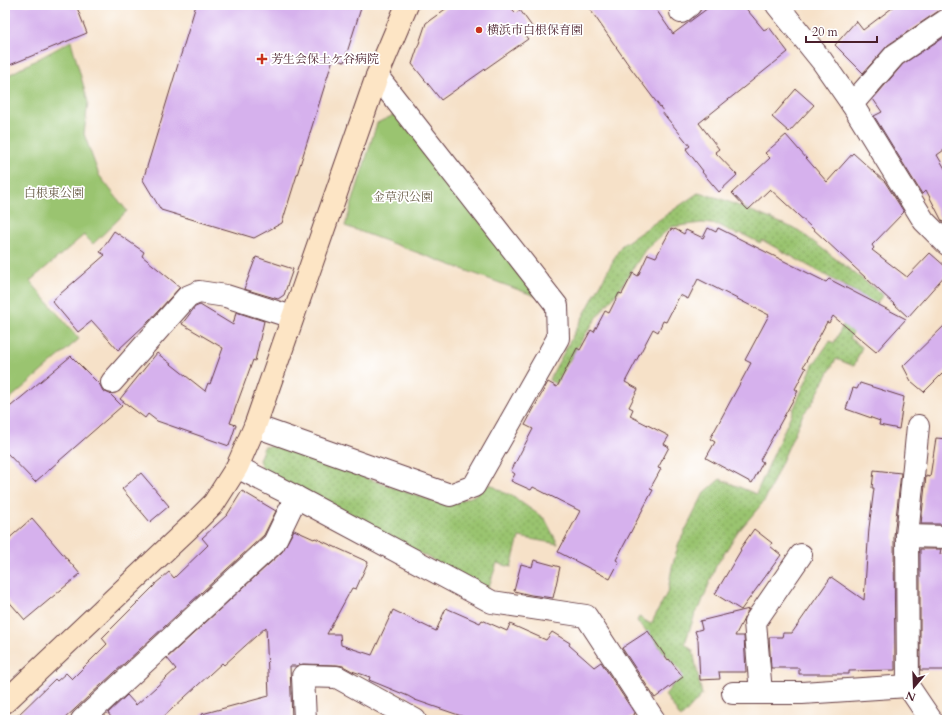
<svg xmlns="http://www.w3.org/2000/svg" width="952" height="725" font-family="Cardo,'Noto Serif JP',serif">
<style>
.grass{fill:url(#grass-dots);stroke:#72724e}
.green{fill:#9ac470;stroke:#72724e}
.building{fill:#d6b1ed}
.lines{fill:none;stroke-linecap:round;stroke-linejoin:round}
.street-casing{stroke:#643c43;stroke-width:24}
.secondary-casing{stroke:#643c43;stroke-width:24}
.street{stroke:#fff;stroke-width:22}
.secondary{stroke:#fde5c5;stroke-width:22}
.poi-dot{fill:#c8321e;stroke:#fff;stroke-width:1.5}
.labels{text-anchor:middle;stroke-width:3.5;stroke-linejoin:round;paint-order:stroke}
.poi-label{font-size:12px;fill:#4a1f2b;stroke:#fff;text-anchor:start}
.park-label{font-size:12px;fill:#665943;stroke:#fff}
</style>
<defs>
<pattern id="grass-dots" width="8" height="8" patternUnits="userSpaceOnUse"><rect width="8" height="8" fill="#9ac470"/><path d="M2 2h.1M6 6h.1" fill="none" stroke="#809f5c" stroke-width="1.8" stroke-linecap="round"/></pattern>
</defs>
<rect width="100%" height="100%" fill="#fff"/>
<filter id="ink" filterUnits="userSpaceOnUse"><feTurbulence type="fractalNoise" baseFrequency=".025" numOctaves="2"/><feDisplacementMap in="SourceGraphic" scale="8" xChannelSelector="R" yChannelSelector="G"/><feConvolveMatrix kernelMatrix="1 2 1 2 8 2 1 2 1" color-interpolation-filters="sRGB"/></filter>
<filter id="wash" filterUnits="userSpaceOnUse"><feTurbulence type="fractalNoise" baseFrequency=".012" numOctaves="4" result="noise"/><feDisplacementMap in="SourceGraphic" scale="16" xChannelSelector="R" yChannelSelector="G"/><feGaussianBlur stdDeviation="0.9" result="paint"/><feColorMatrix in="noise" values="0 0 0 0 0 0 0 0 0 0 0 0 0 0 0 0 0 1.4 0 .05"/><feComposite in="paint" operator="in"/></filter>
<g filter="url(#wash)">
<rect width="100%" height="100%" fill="#f6e1c8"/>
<g class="grass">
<path d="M698 193 719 198 798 230 883 295 849 338 862 347 854 366 836 359 811 405 803 414 765 500 738 532 716 566 700 607 696 611 685 643 693 651 702 695 681 718 665 695 682 673 637 621 639 617 651 624 668 591 672 567 679 543 704 493 720 479 756 494 813 365 830 341 834 343 859 294 762 240 760 243 740 233 738 235 719 225 702 223 671 227 645 250 618 292 600 313 577 347 556 384 549 380 621 246Z"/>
<path d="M273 446 439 503C463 500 470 501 490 484L506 494H509L545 519 558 544 519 537 511 567 497 563 488 589 263 471 259 460 264 447Z"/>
</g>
<g class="green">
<path d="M71 41 88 102 84 134 99 175 127 211 93 244 84 235 30 281 79 339 5 403V77Z"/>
<path d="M398 113 538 297 345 226 377 123Z"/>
</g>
<g id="blocks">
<g class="building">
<path d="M5 5H76L87 33 5 67Z"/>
<path d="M196 5H362L344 62 333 59 282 223 254 238 161 210 143 180Z"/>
<path d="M451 5H508L516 13 520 10 533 28 524 34 528 39 441 100 412 64 426 23Z"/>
<path d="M587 5H653L673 34 712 5H743L764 30 769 27 788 52 699 123 719 149 715 152 737 175 719 192 702 172 703 171 686 149 690 146 662 112 663 111 630 67Z"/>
<path d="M896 5H947V8L940 10 888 45 863 73 835 45 856 21 863 30Z"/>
<path d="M947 35V148L937 155 947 172V226L942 221 926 190 922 194 874 116 882 112 873 99 903 64Z"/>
<path d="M796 89 814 105 789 132 772 117Z"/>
<path d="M786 135 827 182 853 153 885 182 904 212 872 245 874 248 872 250 907 277 930 253 947 268V273L908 317 770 189 748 210 732 193 770 158 765 153Z"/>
<path d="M708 228 716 232 718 228 826 282 829 279 906 319 876 352 833 316 829 323 827 322 803 367 806 368 795 389 798 391 760 460 763 462 752 483 706 458 715 442 710 439 751 363 745 360 769 315 698 279 688 299 680 295 666 322 663 321 658 332 653 329 625 382 638 389 629 407 633 409 630 416 669 436 664 444 669 447 658 468 661 469 650 489 653 490 616 560 619 562 610 579 558 552 580 511 533 487 531 490 511 481 515 474 511 471 533 429 525 425 548 382 557 387 577 348 580 350 591 330 594 332 605 311 609 313 619 293 622 294 633 273 638 276 648 254 656 257 671 229 674 230 675 229 684 234 686 230 703 238Z"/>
<path d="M114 231 144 252 142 256 180 287 149 321 118 350 92 321 78 332 52 301 105 255 100 252Z"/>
<path d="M256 257 293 269 284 295 278 299 244 289Z"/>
<path d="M200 305 233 325 236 312 264 321 255 361 253 360 230 423 236 425 229 446 157 421 148 414 145 418 120 399 157 353 205 391 208 383 210 384 223 348 182 324 195 307Z"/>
<path d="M947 323V369L924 392 911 381 903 366Z"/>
<path d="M71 356 100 385 103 391 110 394 122 406 35 482 5 451V411Z"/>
<path d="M860 383 904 397 899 429 879 425 880 421 846 409 853 388 857 389Z"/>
<path d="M936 438 947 439V512L945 524H921L926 476 930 477Z"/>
<path d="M874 470 901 473 894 536 895 670 849 671V674H799V668H771L769 637H782L783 633H792L831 577 864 600 869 528 874 488H872Z"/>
<path d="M141 473 169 506 150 522 122 489Z"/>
<path d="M242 491 276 511 264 535 63 720H13L55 679 57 681 66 673 72 679 107 644 102 638 155 585V584L169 572 174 578 208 545 202 538 227 515Z"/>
<path d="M32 518 80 574 25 620 5 597V542Z"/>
<path d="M754 529 772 543 770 546 781 555 741 610 715 594 741 550 740 549Z"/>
<path d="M294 530 314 539 315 538 368 562 356 589 352 588 327 634H340L341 645 372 655 393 610 436 631 446 608 480 623 482 620 507 631 510 624 546 640 552 632 570 643 569 645 594 667 601 662 635 714 627 720H473L415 700 408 696 369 680 370 677 352 671 343 666 337 665 303 664 296 666H290L292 720H203L202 714 269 696 266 627 224 665 222 663 160 720H113L108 713 127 695 136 705 176 669 167 658 282 552Z"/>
<path d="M920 549H941L940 554 947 555 945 625H947V670H920Z"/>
<path d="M534 560 560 567 553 598 531 595 514 591 521 564 532 567Z"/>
<path d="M749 609 735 636H744L746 672H719L720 679 700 680 698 640 695 631 702 629 700 621Z"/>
<path d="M648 631 668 660 669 659 683 677 655 698 622 648Z"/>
</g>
</g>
</g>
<g filter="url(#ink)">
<use href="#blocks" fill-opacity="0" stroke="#643c43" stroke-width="1"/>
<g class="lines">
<g class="street-casing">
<g id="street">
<path d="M777 5 822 61 852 104 924 221 947 244"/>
<path d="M681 12 690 5"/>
<path d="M852 104 895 55 947 20"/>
<path d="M112 382 187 297 199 292 226 296 292 317"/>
<path d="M255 426 450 495 474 486 558 338 557 306 377 76"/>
<path d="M918 426 907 536 908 686 931 720"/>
<path d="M237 467 296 497 492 602 586 616 654 720"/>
<path d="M907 536 947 537"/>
<path d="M733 693H802L908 686"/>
<path d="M761 693 755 622 801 555"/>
<path d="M82 720 274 543 296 497"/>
<path d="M305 720 303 676 337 677 415 720"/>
</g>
</g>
<g class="secondary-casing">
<path id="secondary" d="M5 702 192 525 214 503 237 467 255 426 377 76 407 5"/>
</g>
<use href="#street" class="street"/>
<use href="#secondary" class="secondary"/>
</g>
</g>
<g class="poi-dot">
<circle cx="479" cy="30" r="4"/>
<path d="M260 53h4v4h4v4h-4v4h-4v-4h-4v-4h4z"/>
</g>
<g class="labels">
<g class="poi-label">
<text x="487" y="34">横浜市白根保育園</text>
<text x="271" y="63">芳生会保土ケ谷病院</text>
</g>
<g class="park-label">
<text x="54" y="197">白根東公園</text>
<text x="403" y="201">金草沢公園</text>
</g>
</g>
<rect width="952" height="725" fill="none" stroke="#fff" stroke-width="20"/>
<g transform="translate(914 687) rotate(199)" stroke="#ffffff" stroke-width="3" paint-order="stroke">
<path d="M0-3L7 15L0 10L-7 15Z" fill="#4a1f2b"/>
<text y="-6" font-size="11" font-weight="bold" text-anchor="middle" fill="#4a1f2b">N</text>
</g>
<path d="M806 36v6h71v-6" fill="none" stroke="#4a1f2b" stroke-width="2"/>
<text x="812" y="36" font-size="12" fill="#4a1f2b" stroke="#ffffff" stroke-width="3" paint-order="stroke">20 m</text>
</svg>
